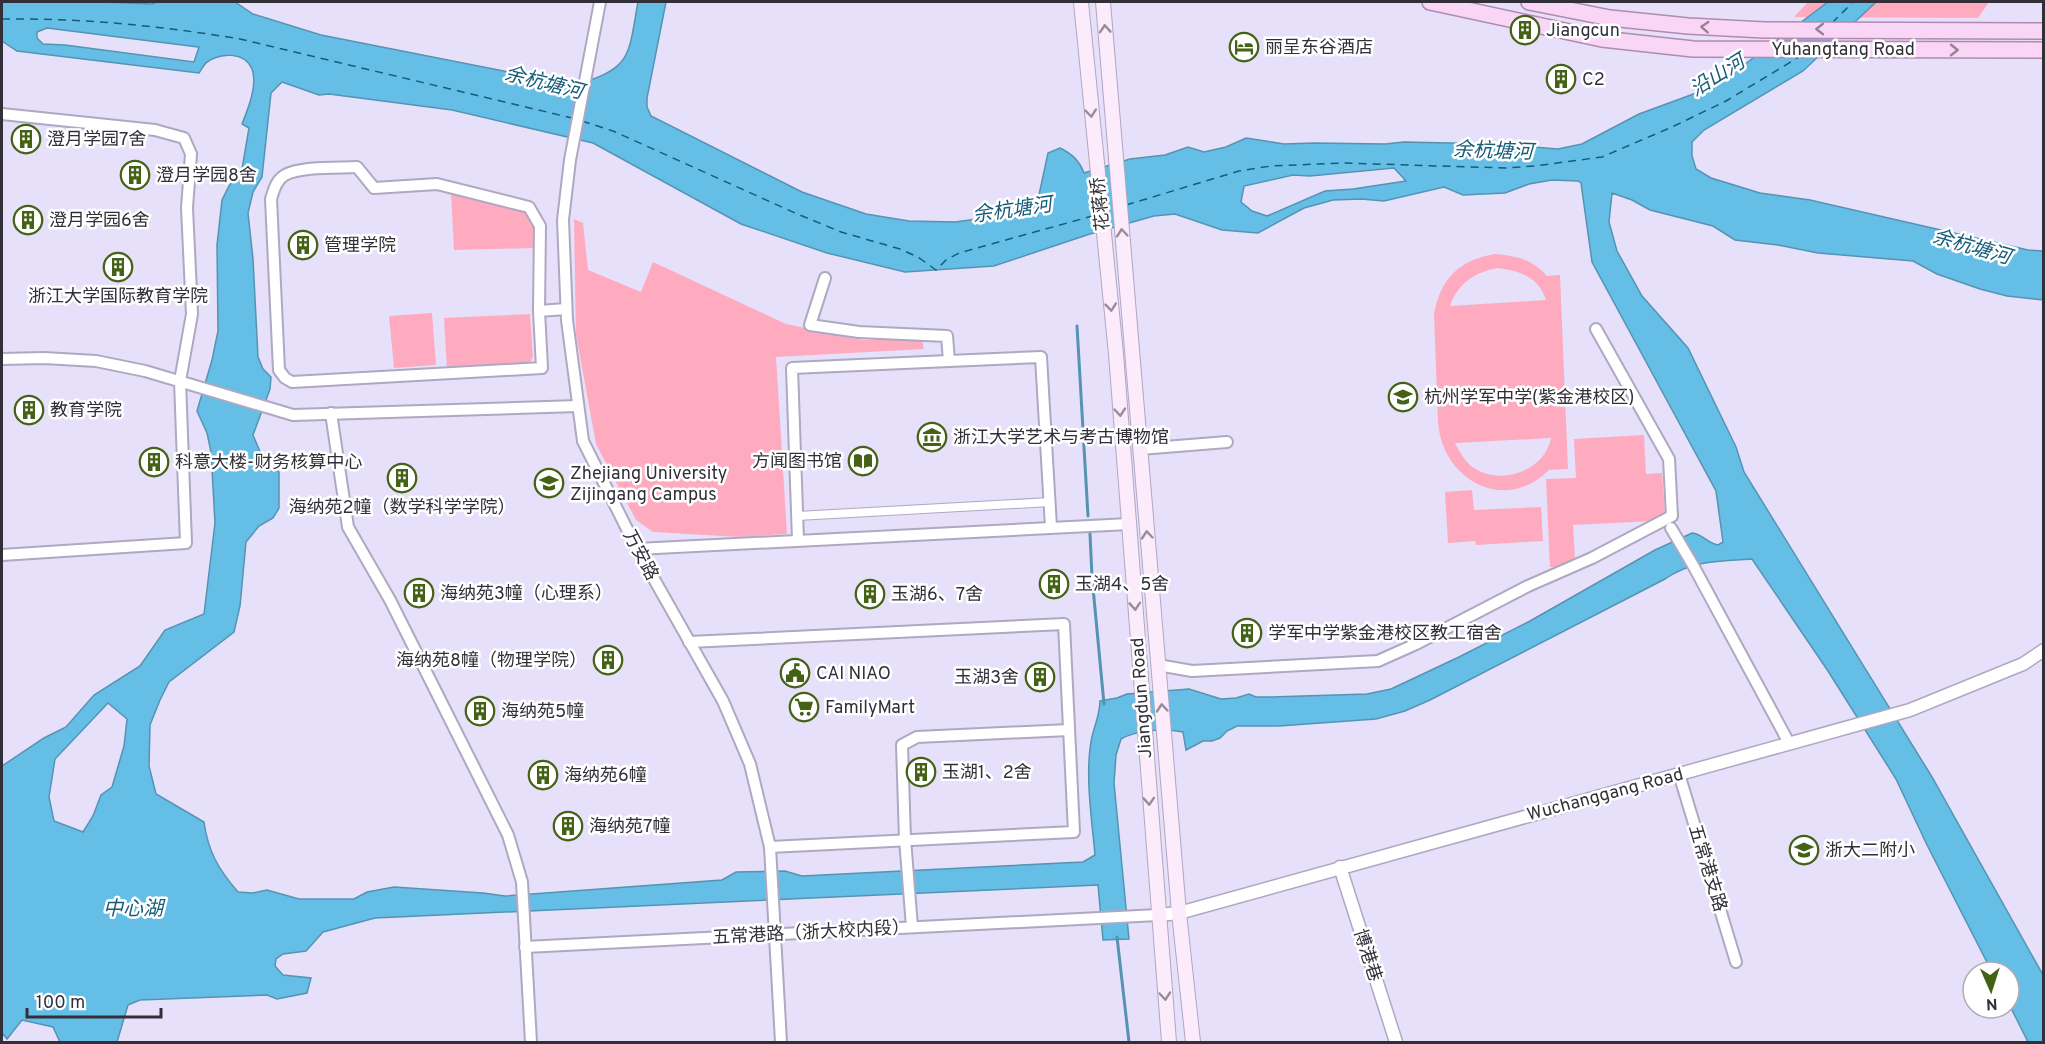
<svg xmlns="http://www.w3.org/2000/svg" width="2045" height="1044" font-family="Overpass,'Noto Sans SC',sans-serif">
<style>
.green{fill:#feabc0;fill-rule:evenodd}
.water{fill:#65bee6;stroke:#5693b2;stroke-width:1.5;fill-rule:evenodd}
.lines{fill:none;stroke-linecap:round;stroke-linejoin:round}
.stream{stroke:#5693b2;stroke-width:3}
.ferry{stroke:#165c78;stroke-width:1.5;stroke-dasharray:8 6;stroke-linecap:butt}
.pedestrian-casing{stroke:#aea8c1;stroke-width:10}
.minor-casing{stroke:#aea8c1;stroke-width:14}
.tertiary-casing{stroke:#aea8c1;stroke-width:15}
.secondary-casing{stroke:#aea8c1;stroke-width:16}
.primary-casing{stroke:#b18aaf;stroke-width:18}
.pedestrian{stroke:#fff;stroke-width:8}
.minor{stroke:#fff;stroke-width:10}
.tertiary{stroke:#fff;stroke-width:12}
.secondary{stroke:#fcebfa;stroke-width:14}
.primary{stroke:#f9d6f5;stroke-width:15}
.oneway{stroke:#968297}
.oneway2{stroke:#978d9a}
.labels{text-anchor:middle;stroke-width:5;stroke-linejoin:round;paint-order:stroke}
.poi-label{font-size:18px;fill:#322f39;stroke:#fff;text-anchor:start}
.street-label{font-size:18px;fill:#322f39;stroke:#fff}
.water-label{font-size:20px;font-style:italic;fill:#165c78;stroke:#fff}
</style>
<rect width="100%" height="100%" fill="#e6e0fb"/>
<g class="green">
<path d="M1808 2H1989L1978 18 1794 17Z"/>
<path d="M451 192 524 210C536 221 534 233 535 248L454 250Z"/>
<path d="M574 219 583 223 588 270 641 292 653 262 786 324 863 340H922L924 349 776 357 787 534 740 537 653 532 636 520 596 444 576 334Z"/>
<path d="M1495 254C1517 256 1532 259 1547 276L1560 275 1568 469 1549 470C1504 515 1441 479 1438 421L1434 315C1440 278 1460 260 1495 254ZM1498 268C1520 271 1539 277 1546 300L1450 306C1458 283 1475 272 1498 268ZM1551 438C1545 472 1498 487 1471 466 1464 460 1459 451 1455 443Z"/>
<path d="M432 313 436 365 394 368 389 316Z"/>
<path d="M530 314 533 357 530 362 519 366 447 369 444 318Z"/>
<path d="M1644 435 1646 474 1662 473 1665 514 1653 521 1573 525 1575 560 1564 567H1550L1546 479 1576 478 1574 439Z"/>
<path d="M1472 490 1474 510 1541 507 1543 541 1476 545 1475 541 1448 543 1445 492Z"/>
</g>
<path class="water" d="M2 2H104L152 4 157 2H235L253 14 321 35 575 85C633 68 628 56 638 2H666L647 98V107L651 116 802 192 866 214 909 221 955 222 1020 213 1034 204 1039 195 1048 153 1060 148C1072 154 1079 160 1084 173L1130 159 1165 155 1188 147 1204 152 1226 147 1246 138 1284 144 1314 143 1385 144 1404 142 1496 144 1558 149 1582 144 1639 114 1707 89 1737 70 1828 2H1876L1803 71 1704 130 1692 142V156L1696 169 1711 178 1760 193 1810 200 2028 250 2043 251V300L2007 296 1980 289 1937 274 1913 261 1818 253 1778 245 1735 240 1713 226 1650 210 1632 200 1612 193 1609 222 1617 251 1642 296 1688 348 1736 447 1744 472 1932 777 2043 975V1042H2028L2009 1004V972H1992L1927 845 1896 779 1828 671 1752 559C1721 561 1691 560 1665 579L1430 700 1405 711 1376 719 1279 726H1237L1227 731 1220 738 1212 741H1203L1186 750 1183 732C1164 728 1137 730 1121 739L1116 755 1114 783 1129 939 1103 940 1098 885 375 918 323 932 306 951 283 954 276 959 275 966 283 975 311 978 307 993 277 999 267 995 140 1000 128 1005 117 1042H60L53 1027 22 1020 7 1039 2 1033V766L44 738 66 727 94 695 140 666 165 630 204 614 215 523 211 452 207 433 197 411 212 360 218 331 217 245 222 200 229 186 242 169 249 128 242 124C248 109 258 85 252 69 244 51 221 53 207 62 204 64 202 69 199 73L17 51 2 41ZM47 28 198 47H199L194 62 65 45 43 44 37 38V32ZM282 82 319 95 329 94 452 110 593 143 741 224 827 253 905 272 994 266 1090 234 1154 216 1175 214 1222 230 1258 233 1304 208 1333 200 1361 199 1384 201 1444 187 1463 195 1505 193 1529 184 1552 180 1578 181 1581 183 1592 262 1716 491 1723 542 1718 545C1708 544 1703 534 1692 533L1655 550 1530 621 1459 657 1391 689 1367 694 1271 697H1256L1249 694 1236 698 1221 699 1189 689 1127 694 1117 698 1100 701C1100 716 1093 728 1091 742 1085 776 1092 821 1095 855L1083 862 802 876 785 871 736 872 722 880 505 896 483 893 394 887 367 892 354 899H299L267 890 253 893 238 892C219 870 208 852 204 822L156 794 149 766 150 725 160 700 169 682 234 632 240 606 246 542 259 526 273 518 279 508V472L261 454 253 435 270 389 271 377 263 369 258 357 253 259 248 213 253 192 262 177 271 93ZM1394 168 1406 181 1353 189 1325 191 1267 216 1252 211 1241 202 1244 186 1293 175 1310 176ZM108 703 127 719 124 746 112 787 101 795 93 816 83 832 54 821 49 797 55 759Z"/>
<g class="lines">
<g class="stream">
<path d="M1077 326 1088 516"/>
<path d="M1090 534 1092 577 1104 704"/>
<path d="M1117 937 1129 1042"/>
</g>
<g class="ferry">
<path d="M2 19C82 18 162 26 240 39L572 118"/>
<path d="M1832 23 1853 2"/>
<path d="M582 121 613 131 795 213 841 232 900 249 918 257 936 270 946 260 959 253 1096 215"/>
<path d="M1126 205 1239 171 1271 166 1343 163 1505 168 1535 166 1602 157 1672 127 1726 101 1799 57"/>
</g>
<g class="pedestrian-casing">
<path id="pedestrian" d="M797 516 1050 502"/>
</g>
<g class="minor-casing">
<g id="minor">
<path d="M600 2 570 160 563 220 567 320 583 441 637 549 723 701 750 764 770 847 781 1042"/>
<path d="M2 114 155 130 184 138 191 154 187 208 192 314 180 381 186 543 2 555"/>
<path d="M825 278 810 325 859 332 947 336 949 361 1041 357 1051 527"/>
<path d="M539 311 540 226 529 207 437 184 374 188 357 167C339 168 300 166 285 175 276 180 274 190 271 199L279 370 285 378 292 382 542 368 539 311 566 309"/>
<path d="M2 359 44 358 96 361 145 371 293 415 578 406"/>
<path d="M331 413 348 527 390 600 508 835 522 882 531 1042"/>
<path d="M1140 449 1227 442"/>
<path d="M1671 528 1694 567 1789 743"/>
<path d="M798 540 792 368 949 361"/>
<path d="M637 549 1129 524"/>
<path d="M689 642 1064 624 1074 832 770 847"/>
<path d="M1158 665 1192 671 1378 661 1416 644 1528 586 1592 558 1672 516 1669 459 1596 329"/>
<path d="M1679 774 1736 962"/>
<path d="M912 927 905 839 902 745 917 737 1069 730"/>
<path d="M525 947 1158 915"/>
</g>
</g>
<g class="tertiary-casing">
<g id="tertiary">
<path d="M1340 867 1396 1042"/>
<path d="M1158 915 1179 913 1910 710 2023 664 2044 650"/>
</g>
</g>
<g class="secondary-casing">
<g id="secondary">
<path d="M1081 2 1116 354 1169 1042"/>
<path d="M1103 2 1179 913 1193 1042"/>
</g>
</g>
<g class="primary-casing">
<g id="primary">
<path d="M1430 2 1602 39 1693 49 2044 50"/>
<path d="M1529 2 1610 18 1688 26 1764 30 2044 31"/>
</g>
</g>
<use href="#pedestrian" class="pedestrian"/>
<use href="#minor" class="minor"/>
<use href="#tertiary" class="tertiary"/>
<use href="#secondary" class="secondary"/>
<use href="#primary" class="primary"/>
</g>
<defs><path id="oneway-chevron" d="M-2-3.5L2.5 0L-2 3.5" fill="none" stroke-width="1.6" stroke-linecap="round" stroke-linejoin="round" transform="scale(1.5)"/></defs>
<g class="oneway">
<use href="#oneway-chevron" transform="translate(1705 27) rotate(-177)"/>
<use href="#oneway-chevron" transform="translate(1820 29) rotate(180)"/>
<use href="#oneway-chevron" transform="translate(1954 50)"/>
</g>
<g class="oneway2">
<use href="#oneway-chevron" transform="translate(1105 29) rotate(-94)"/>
<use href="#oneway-chevron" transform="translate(1091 113) rotate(84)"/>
<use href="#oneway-chevron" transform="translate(1122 233) rotate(-95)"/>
<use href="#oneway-chevron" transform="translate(1111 307) rotate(84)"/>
<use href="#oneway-chevron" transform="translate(1120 412) rotate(85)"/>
<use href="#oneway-chevron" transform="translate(1147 535) rotate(-95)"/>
<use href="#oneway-chevron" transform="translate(1135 606) rotate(86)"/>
<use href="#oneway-chevron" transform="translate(1162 708) rotate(-95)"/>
<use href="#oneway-chevron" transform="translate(1149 801) rotate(86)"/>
<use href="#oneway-chevron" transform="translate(1165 996) rotate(85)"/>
</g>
<defs>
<g id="building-ring" transform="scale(1.5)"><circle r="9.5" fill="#fff" stroke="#446216" stroke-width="1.5"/><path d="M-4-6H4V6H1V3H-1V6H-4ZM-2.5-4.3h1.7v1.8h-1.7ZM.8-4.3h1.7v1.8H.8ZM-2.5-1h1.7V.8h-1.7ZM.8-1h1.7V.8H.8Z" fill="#446216"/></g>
<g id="hotel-ring" transform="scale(1.5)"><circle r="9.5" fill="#fff" stroke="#446216" stroke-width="1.5"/><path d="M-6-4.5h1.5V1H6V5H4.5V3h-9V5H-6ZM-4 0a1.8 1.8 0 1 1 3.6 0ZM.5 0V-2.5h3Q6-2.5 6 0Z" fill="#446216"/></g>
<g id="school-ring" transform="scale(1.5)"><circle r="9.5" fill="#fff" stroke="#446216" stroke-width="1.5"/><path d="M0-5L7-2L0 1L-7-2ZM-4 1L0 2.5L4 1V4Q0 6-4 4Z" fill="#446216"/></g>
<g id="museum-ring" transform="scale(1.5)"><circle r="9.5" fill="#fff" stroke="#446216" stroke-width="1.5"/><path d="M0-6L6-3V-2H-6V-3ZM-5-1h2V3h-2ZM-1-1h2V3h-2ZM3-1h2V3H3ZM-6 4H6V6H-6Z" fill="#446216"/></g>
<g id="library-ring" transform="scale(1.5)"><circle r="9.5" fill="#fff" stroke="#446216" stroke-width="1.5"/><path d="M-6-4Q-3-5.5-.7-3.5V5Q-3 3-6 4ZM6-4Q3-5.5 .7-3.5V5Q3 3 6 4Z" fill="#446216"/></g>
<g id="university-ring" transform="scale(1.5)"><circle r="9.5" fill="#fff" stroke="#446216" stroke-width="1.5"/><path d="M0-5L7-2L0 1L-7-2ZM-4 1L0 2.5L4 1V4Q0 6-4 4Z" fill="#446216"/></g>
<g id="civic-ring" transform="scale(1.5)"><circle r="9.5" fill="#fff" stroke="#446216" stroke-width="1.5"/><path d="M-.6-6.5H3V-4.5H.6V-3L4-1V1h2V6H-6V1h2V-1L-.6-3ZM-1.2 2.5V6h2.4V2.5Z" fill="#446216"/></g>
<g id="supermarket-ring" transform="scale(1.5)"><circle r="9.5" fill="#fff" stroke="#446216" stroke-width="1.5"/><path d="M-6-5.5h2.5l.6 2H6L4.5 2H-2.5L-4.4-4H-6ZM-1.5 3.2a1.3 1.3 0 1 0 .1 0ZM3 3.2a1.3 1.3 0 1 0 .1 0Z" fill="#446216"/></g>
</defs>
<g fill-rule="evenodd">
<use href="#building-ring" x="1525" y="30"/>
<use href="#hotel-ring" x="1244" y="47"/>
<use href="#building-ring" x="1561" y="79"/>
<use href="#building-ring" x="26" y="139"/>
<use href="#building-ring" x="135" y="175"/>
<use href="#building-ring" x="28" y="220"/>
<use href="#building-ring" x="303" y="245"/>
<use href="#building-ring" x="118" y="267"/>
<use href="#school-ring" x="1403" y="397"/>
<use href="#building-ring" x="29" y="410"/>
<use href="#museum-ring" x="932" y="437"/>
<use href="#library-ring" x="863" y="461"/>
<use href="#building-ring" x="154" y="462"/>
<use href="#building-ring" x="402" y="478"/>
<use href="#university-ring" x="549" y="483"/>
<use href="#building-ring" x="1054" y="584"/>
<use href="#building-ring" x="419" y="593"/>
<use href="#building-ring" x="870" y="594"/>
<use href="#building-ring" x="1247" y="633"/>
<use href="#building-ring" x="608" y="660"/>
<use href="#civic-ring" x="795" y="673"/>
<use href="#building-ring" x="1040" y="677"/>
<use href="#supermarket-ring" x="804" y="707"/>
<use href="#building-ring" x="480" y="711"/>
<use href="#building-ring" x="921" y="772"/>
<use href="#building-ring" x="543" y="775"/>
<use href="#building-ring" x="568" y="826"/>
<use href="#school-ring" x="1804" y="850"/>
</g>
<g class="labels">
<g class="poi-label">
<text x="1546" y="36">Jiangcun</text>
<text x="1265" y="53">丽呈东谷酒店</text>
<text x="1582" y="85">C2</text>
<text x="47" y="145">澄月学园7舍</text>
<text x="156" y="181">澄月学园8舍</text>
<text x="49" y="226">澄月学园6舍</text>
<text x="324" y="251">管理学院</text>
<text x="118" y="302" text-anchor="middle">浙江大学国际教育学院</text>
<text x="1424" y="403">杭州学军中学(紫金港校区)</text>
<text x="50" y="416">教育学院</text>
<text x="953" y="443">浙江大学艺术与考古博物馆</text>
<text x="842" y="467" text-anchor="end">方闻图书馆</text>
<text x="175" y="468">科意大楼-财务核算中心</text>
<text x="570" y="479">Zhejiang University<tspan x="570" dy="21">Zijingang Campus</tspan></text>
<text x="402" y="513" text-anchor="middle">海纳苑2幢（数学科学学院）</text>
<text x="1075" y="590">玉湖4、5舍</text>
<text x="440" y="599">海纳苑3幢（心理系）</text>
<text x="891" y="600">玉湖6、7舍</text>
<text x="1268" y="639">学军中学紫金港校区教工宿舍</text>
<text x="587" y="666" text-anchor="end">海纳苑8幢（物理学院）</text>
<text x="816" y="679">CAI NIAO</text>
<text x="1019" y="683" text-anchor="end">玉湖3舍</text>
<text x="825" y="713">FamilyMart</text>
<text x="501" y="717">海纳苑5幢</text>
<text x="942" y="778">玉湖1、2舍</text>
<text x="564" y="781">海纳苑6幢</text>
<text x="589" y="832">海纳苑7幢</text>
<text x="1825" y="856">浙大二附小</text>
</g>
<g class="street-label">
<text x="1843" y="55">Yuhangtang Road</text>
<text transform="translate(1100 204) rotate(-96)" y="6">花蒋桥</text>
<text transform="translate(641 555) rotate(62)" y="6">万安路</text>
<text transform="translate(1141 698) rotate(-94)" y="6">Jiangdun Road</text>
<text transform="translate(1605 794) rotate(-15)" y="6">Wuchanggang Road</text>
<text transform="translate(1708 868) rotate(73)" y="6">五常港支路</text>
<text transform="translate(811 932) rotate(-3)" y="6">五常港路（浙大校内段）</text>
<text transform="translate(1368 955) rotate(72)" y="6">博港巷</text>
</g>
<g class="water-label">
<text transform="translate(1717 75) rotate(-32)" y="7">沿山河</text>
<text transform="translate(544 82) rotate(14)" y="7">余杭塘河</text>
<text transform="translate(1493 150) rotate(2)" y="7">余杭塘河</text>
<text transform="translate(1012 209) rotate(-8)" y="7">余杭塘河</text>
<text transform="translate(1972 246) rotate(16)" y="7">余杭塘河</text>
<text x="133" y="915">中心湖</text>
</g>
</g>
<rect width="2045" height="1044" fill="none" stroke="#322f39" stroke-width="6"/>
<g transform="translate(1991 990) rotate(177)"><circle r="28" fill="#ffffff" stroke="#adacb0" stroke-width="1.5"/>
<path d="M0-4.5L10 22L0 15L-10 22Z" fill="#446216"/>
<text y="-9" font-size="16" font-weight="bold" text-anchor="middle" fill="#322f39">N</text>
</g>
<path d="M27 1008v9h134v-9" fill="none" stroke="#322f39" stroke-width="3"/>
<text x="36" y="1008" font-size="18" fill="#322f39" stroke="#ffffff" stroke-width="4.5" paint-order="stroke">100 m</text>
</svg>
